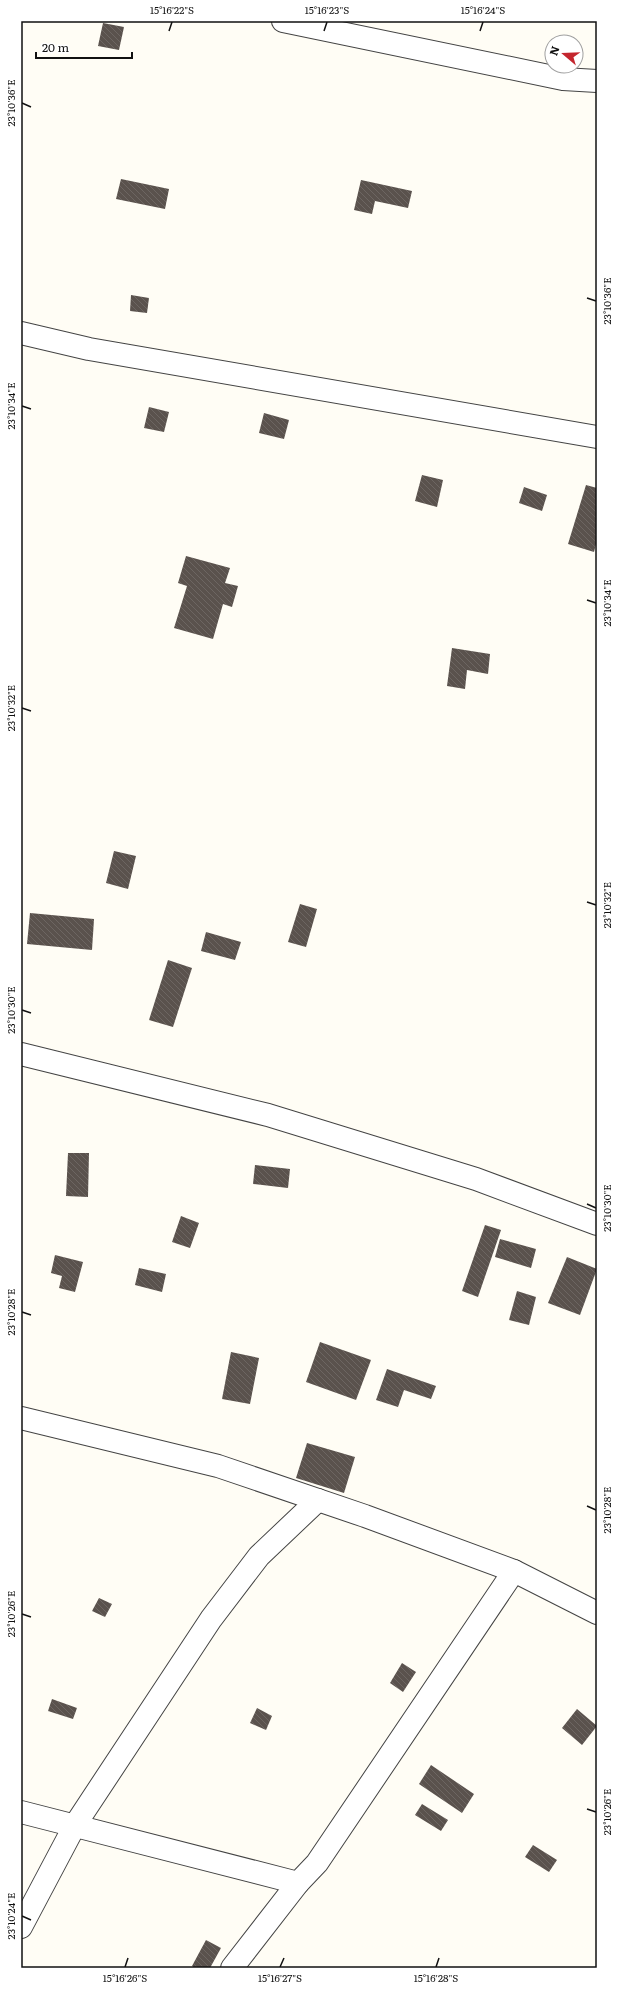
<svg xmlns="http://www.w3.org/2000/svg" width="618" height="1989" font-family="Literata,serif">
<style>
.building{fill:url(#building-back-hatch)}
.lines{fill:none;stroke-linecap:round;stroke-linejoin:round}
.minor-casing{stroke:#444;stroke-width:24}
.minor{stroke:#fff;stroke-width:22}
.ticks{fill:none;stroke:#111;stroke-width:1.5}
.neatline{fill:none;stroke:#111;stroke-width:1.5}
.ticks-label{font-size:10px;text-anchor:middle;fill:#111}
</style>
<defs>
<pattern id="building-back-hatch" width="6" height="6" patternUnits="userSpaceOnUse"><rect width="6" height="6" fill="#5a524d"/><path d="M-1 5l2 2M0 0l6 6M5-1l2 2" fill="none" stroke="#6d6662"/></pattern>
</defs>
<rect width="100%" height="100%" fill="#fffdf5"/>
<g class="building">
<path d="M103 23 124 27 119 50 98 46Z"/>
<path d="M121 179 169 189 165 209 116 199Z"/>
<path d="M361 180 412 191 408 208 375 201 372 214 354 210Z"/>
<path d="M131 295 149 298 147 313 130 311Z"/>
<path d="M149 407 169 412 164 432 144 428Z"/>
<path d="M264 413 289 420 284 439 259 433Z"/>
<path d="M422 475 443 480 437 507 415 501Z"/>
<path d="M586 485 597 488V540L594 552 568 544Z"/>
<path d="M524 487 547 495 542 511 519 503Z"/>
<path d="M186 556 230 568 225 583 238 586 232 607 223 604 213 639 174 628 187 586 178 583Z"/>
<path d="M452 648 490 654 488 674 467 670 465 689 447 686Z"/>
<path d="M114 851 136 856 128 889 106 883Z"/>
<path d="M300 904 317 909 306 947 288 942Z"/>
<path d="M30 913 94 919 92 950 27 944Z"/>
<path d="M206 932 241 942 235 960 201 951Z"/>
<path d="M168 960 192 968 173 1027 149 1020Z"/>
<path d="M68 1153H89L88 1197 66 1196Z"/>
<path d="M255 1165 290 1169 288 1188 253 1184Z"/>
<path d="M181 1216 199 1223 190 1248 172 1242Z"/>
<path d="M485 1225 501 1230 478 1297 462 1291Z"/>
<path d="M500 1239 536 1249 531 1268 495 1257Z"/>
<path d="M55 1255 83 1262 75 1292 59 1288 62 1276 51 1273Z"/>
<path d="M567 1257 597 1269 580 1315 548 1303Z"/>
<path d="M139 1268 166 1274 162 1292 135 1285Z"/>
<path d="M517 1291 536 1297 529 1325 509 1320Z"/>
<path d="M320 1342 371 1360 356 1400 306 1382Z"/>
<path d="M231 1352 259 1358 250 1404 222 1399Z"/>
<path d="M387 1369 436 1386 431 1399 404 1390 398 1407 376 1400Z"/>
<path d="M307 1443 355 1457 344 1493 296 1478Z"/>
<path d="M99 1598 112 1604 105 1617 92 1611Z"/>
<path d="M402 1663 416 1672 403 1692 390 1683Z"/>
<path d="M52 1699 77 1708 73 1719 48 1711Z"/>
<path d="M257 1708 272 1716 266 1730 250 1723Z"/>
<path d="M577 1709 597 1726 582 1745 562 1728Z"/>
<path d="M431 1765 474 1794 462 1813 419 1784Z"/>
<path d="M422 1804 448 1820 441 1831 415 1815Z"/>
<path d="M533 1845 557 1860 549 1872 525 1857Z"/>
<path d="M206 1940 221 1948 210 1968H195L192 1966Z"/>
</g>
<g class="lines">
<g class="minor-casing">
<g id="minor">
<path d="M283 21 563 79 597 81"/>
<path d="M21 333 89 349 597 437"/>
<path d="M21 1054 268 1115 476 1179 597 1224"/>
<path d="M21 1418 218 1466 365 1516 514 1571 597 1613"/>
<path d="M21 1812 298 1883 317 1863 514 1571"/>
<path d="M21 1927 75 1825 211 1619 259 1556 318 1500"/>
<path d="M232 1968 298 1883"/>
</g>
</g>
<use href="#minor" class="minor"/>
</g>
<path class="ticks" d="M169 31 172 22M324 31 327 22M480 31 483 22M22 103 31 107M587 298 596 301M22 406 31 409M587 600 596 603M22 708 31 711M587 902 596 905M22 1010 31 1013M587 1204 596 1208M22 1312 31 1315M587 1506 596 1510M22 1614 31 1617M587 1809 596 1812M22 1916 31 1920M125 1967 128 1958M280 1967 284 1958M436 1967 439 1958"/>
<rect width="618" height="1989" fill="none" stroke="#ffffff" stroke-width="44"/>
<g transform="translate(564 54) rotate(289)"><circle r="19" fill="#ffffff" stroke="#a0a0a0"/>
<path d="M0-3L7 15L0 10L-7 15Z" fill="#c4262e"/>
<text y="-6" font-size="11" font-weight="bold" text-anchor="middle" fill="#111111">N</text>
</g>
<path d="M36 52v6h96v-6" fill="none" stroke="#111111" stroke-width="2"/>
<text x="42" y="52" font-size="12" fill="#111111" stroke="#ffffff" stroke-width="3" paint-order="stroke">20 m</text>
<rect x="22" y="22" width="574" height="1945" class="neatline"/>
<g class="ticks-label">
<text x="172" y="14">15°16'22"S</text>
<text x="327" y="14">15°16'23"S</text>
<text x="483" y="14">15°16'24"S</text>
<text transform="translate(11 103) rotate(-90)" y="4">23°10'36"E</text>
<text transform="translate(607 301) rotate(-90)" y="4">23°10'36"E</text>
<text transform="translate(11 406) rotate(-90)" y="4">23°10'34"E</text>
<text transform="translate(607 603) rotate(-90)" y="4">23°10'34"E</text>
<text transform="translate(11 708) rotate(-90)" y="4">23°10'32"E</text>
<text transform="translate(607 905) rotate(-90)" y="4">23°10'32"E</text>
<text transform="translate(11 1010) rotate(-90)" y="4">23°10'30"E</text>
<text transform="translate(607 1208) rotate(-90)" y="4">23°10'30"E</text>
<text transform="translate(11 1312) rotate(-90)" y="4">23°10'28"E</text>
<text transform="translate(607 1510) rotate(-90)" y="4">23°10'28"E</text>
<text transform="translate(11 1614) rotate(-90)" y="4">23°10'26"E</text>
<text transform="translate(607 1812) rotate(-90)" y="4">23°10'26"E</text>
<text transform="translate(11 1916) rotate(-90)" y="4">23°10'24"E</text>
<text x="125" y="1982">15°16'26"S</text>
<text x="280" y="1982">15°16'27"S</text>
<text x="436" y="1982">15°16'28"S</text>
</g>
</svg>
